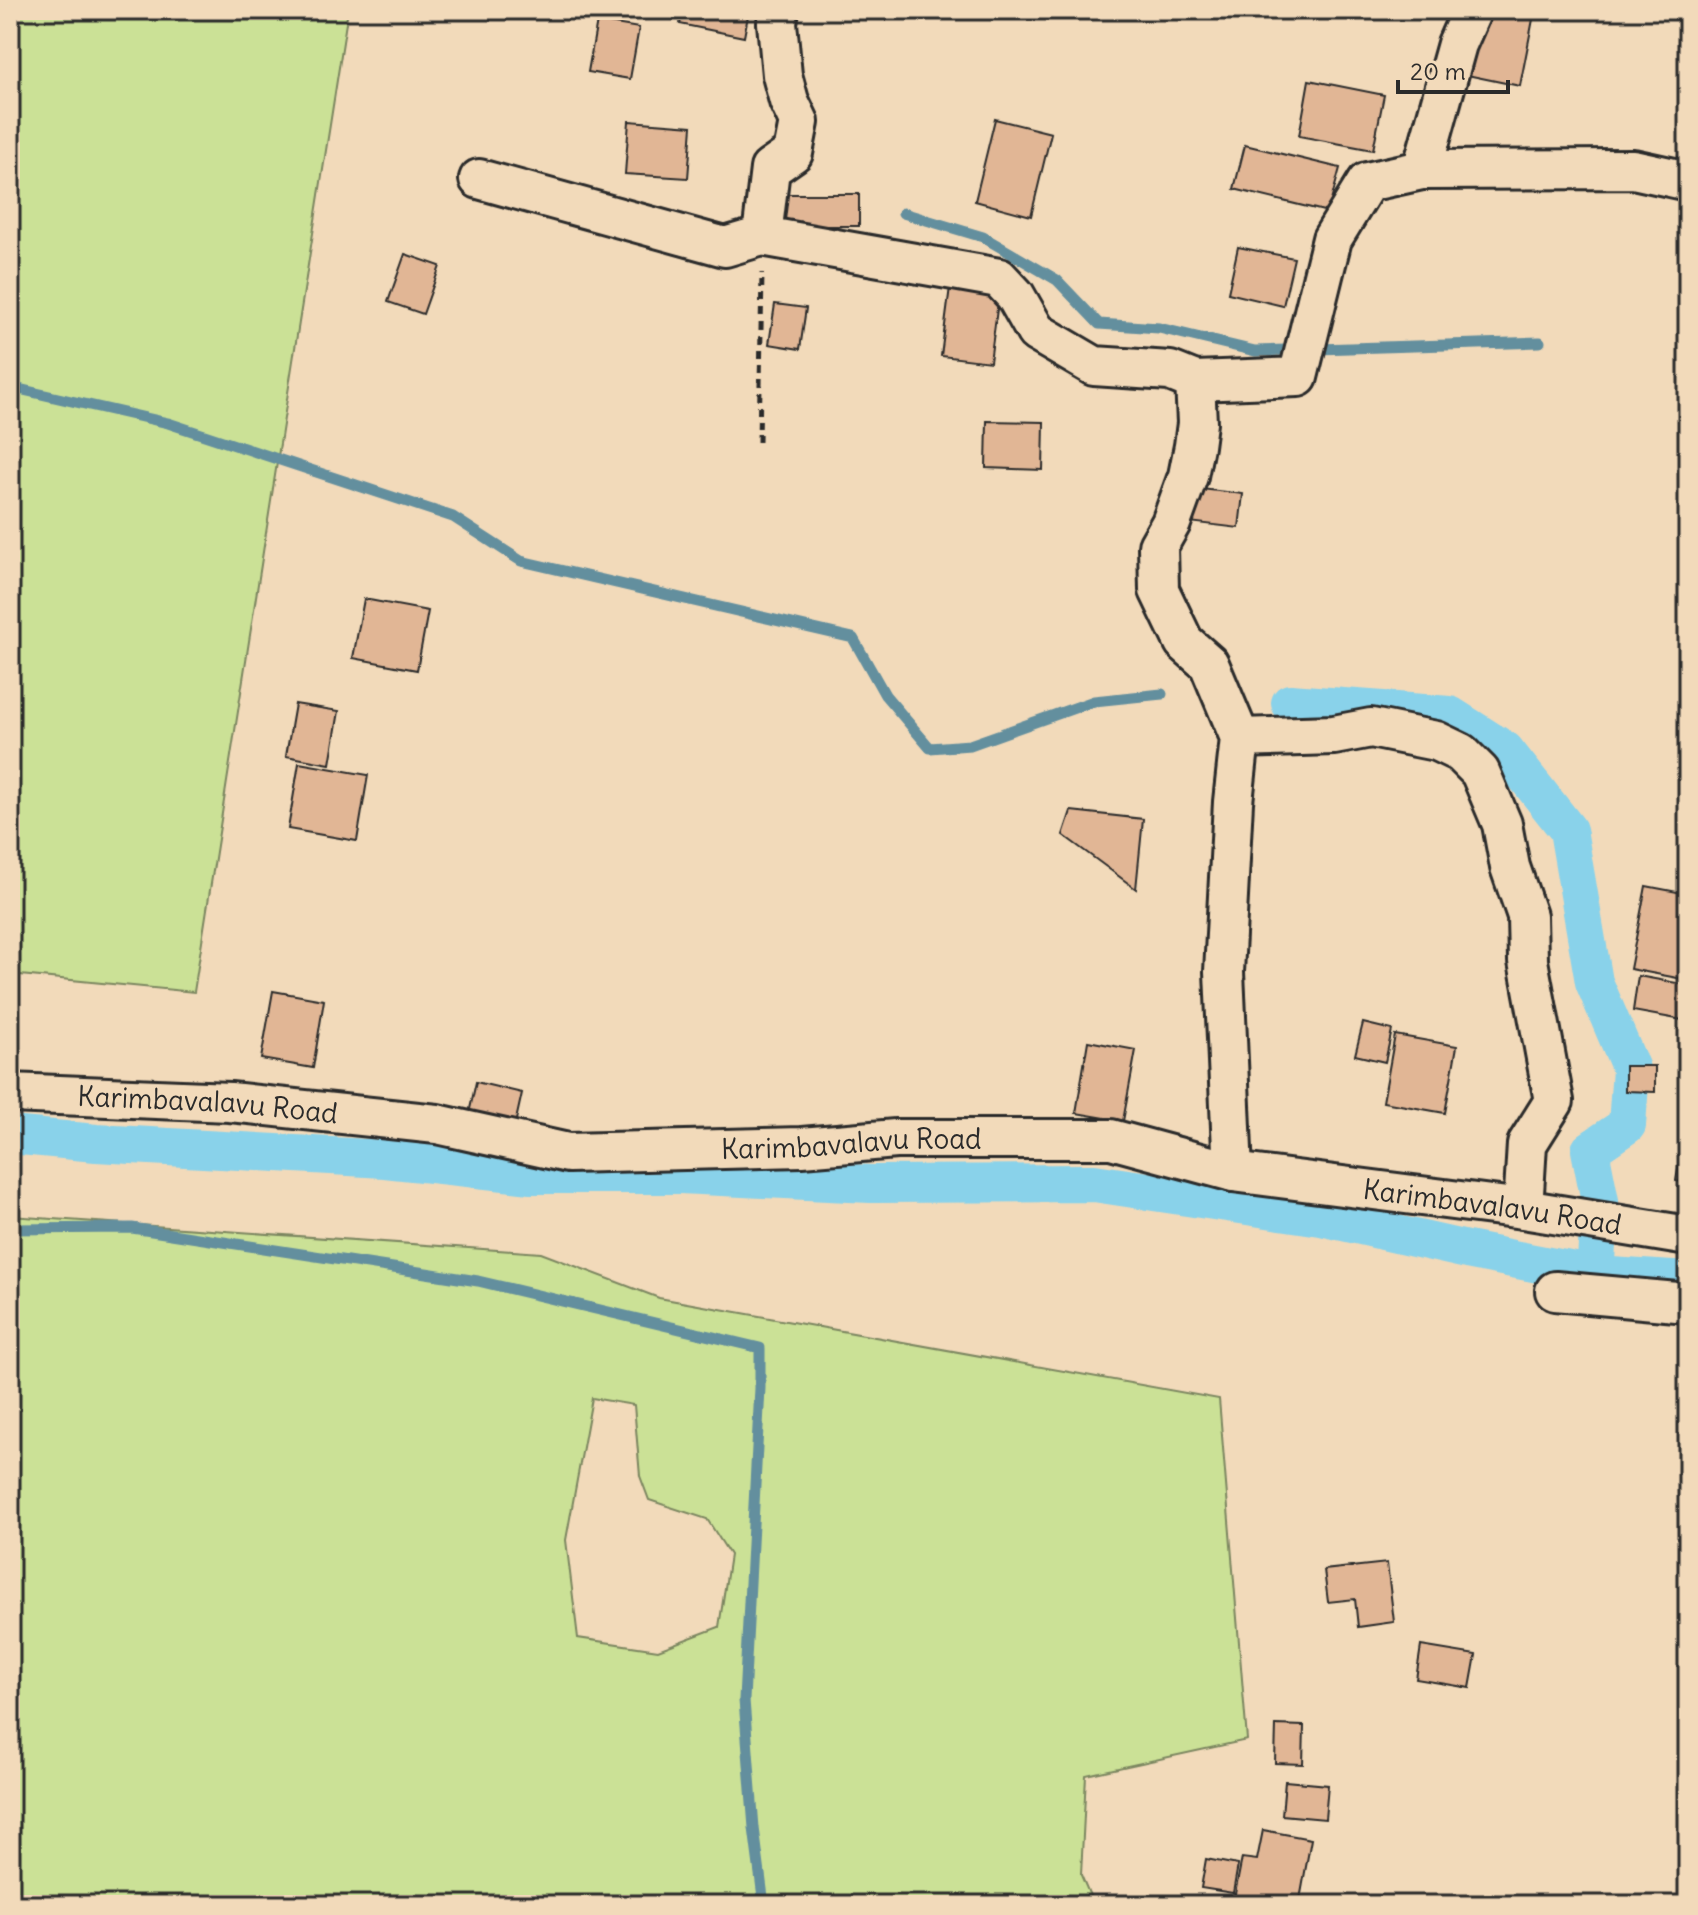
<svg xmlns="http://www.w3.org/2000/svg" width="1698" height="1915" font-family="Delius,sans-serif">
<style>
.green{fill:#cbe196;stroke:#7b8660;stroke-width:2;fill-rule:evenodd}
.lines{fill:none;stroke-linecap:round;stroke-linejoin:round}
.stream{stroke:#638f9e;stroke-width:11}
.canal{stroke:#89d2ea;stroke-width:38}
.building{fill:#e1b695;stroke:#2b2b2b;stroke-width:2}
.minor-casing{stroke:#2b2b2b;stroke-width:44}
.path{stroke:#2b2b2b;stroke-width:5;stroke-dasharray:8 6;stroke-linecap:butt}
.minor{stroke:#f2daba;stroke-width:38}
.labels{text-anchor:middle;stroke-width:8;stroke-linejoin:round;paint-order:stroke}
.street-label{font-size:28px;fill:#2b2b2b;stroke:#f2daba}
</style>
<rect width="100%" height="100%" fill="#f2daba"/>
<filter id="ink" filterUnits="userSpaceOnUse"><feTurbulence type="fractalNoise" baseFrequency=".0125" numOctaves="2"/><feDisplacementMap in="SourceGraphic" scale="16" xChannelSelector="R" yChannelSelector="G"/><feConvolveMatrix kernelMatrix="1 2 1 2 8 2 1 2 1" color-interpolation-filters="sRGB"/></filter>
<g filter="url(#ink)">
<g class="green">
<path d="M10 10H348L194 992 10 974Z"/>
<path d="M10 1216 541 1253 659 1298 1219 1399 1247 1740 1086 1775 1081 1875 1094 1905H10ZM592 1398 634 1405 640 1476 649 1500 707 1519 730 1555 719 1627 658 1650 578 1638 566 1540Z"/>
</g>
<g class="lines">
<g class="stream">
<path d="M903 213 983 237 1057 280 1099 324 1159 328 1255 351 1540 342"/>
<path d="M10 387 168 423 453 517 521 561 853 638 885 695 930 748 970 745 1094 701 1162 694"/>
<path d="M10 1229 132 1228 478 1281 760 1348V1388L744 1700 754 1828 764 1905"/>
</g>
<g class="canal">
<path d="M1290 703 1450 715 1505 750 1568 830 1594 982 1631 1069 1627 1125 1590 1150 1600 1201 1595 1275 1688 1281"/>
<path d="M10 1135 96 1143 385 1159 531 1175H680L871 1184 1094 1183 1321 1217 1467 1250 1595 1275"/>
</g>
</g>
<g class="building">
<path d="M683 10H749L744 37 680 24Z"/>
<path d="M1479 10H1512L1534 14 1520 86 1467 75Z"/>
<path d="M597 21 639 28 630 79 588 72Z"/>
<path d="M1309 80 1384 95 1373 150 1299 136Z"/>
<path d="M995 119 1051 133 1031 216 975 201Z"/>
<path d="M629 121 692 126 688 178 625 174Z"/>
<path d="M1245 145 1340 168 1328 212 1234 189Z"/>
<rect x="784" y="194" width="75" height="32"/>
<path d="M1238 247 1294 258 1283 306 1228 293Z"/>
<path d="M405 254 440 266 423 314 388 302Z"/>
<path d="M950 287 999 294 990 362 941 356Z"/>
<path d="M775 304 806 308 800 349 769 344Z"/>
<path d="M987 421 1044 422 1043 470 986 468Z"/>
<path d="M1193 488 1243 494 1239 528 1189 522Z"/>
<path d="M364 599 428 611 417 670 353 658Z"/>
<path d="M295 704 339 711 330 764 286 756Z"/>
<path d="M299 763 368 775 357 841 288 829Z"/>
<path d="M1071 811 1143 819 1136 889 1063 835Z"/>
<path d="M1646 886 1688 894V980L1630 969Z"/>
<path d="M1638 976 1688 985V1021L1633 1011Z"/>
<path d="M273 991 324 1000 313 1068 261 1059Z"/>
<path d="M1363 1023 1392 1030 1385 1062 1355 1055Z"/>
<path d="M1395 1035 1457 1046 1445 1113 1383 1102Z"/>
<path d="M1088 1041 1136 1050 1123 1121 1076 1113Z"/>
<path d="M1625 1066H1655V1092L1625 1091Z"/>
<path d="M476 1082 522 1093 514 1129 468 1118Z"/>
<path d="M1682 1146 1688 1147V1183L1676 1181Z"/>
<path d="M1387 1563 1394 1622 1358 1627 1355 1599 1328 1602 1324 1570Z"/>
<path d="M1421 1646 1476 1655 1470 1688 1416 1679Z"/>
<path d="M1276 1725 1304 1726 1303 1764 1275 1763Z"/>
<path d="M1285 1781 1328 1785 1325 1819 1282 1815Z"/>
<path d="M1263 1830 1311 1839 1299 1905H1269L1234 1899 1242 1858 1257 1860Z"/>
<path d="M1206 1859 1238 1865 1233 1893 1201 1888Z"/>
</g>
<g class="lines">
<g class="minor-casing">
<g id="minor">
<path d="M1422 170 1457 44 1472 10"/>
<path d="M479 179 725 247 762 236 999 278 1015 295 1036 332 1094 366 1170 371 1195 381 1197 423 1194 446 1188 476 1171 523 1158 546 1159 590 1184 642 1209 664 1240 738 1334 735 1371 728 1436 741 1461 753 1480 772 1502 824 1510 867 1527 916 1528 961 1554 1101 1527 1144 1523 1209"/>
<path d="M762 236 770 169 793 153 799 122 789 101 782 75 777 23 779 10"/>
<path d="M1195 381 1298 377 1332 239 1367 182 1422 170 1633 169 1688 181"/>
<path id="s1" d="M10 1093 230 1102 437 1124 568 1153 802 1147 896 1139H1111L1233 1172 1523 1209 1688 1236"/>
<path d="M1233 1172 1224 972 1233 802 1240 738"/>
<path d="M1555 1291 1688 1303"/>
</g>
</g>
<path class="path" d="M759 442 762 273"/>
<use href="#minor" class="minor"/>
</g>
</g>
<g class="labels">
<g class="street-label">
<text dy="10" stroke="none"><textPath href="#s1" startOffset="198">Karimbavalavu Road</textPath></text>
<text dy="10" stroke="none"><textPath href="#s1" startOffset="846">Karimbavalavu Road</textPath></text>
<text dy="10" stroke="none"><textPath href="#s1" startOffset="1494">Karimbavalavu Road</textPath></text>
</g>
</g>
<rect width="1698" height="1915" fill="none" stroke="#f2daba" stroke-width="40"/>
<rect x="20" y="20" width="1658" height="1875" fill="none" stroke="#2b2b2b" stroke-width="3" filter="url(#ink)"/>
<path d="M1398 80v12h110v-12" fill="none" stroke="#2b2b2b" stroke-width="4"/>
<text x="1410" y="80" font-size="24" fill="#2b2b2b" stroke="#f2daba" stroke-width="6" paint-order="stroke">20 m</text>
</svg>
